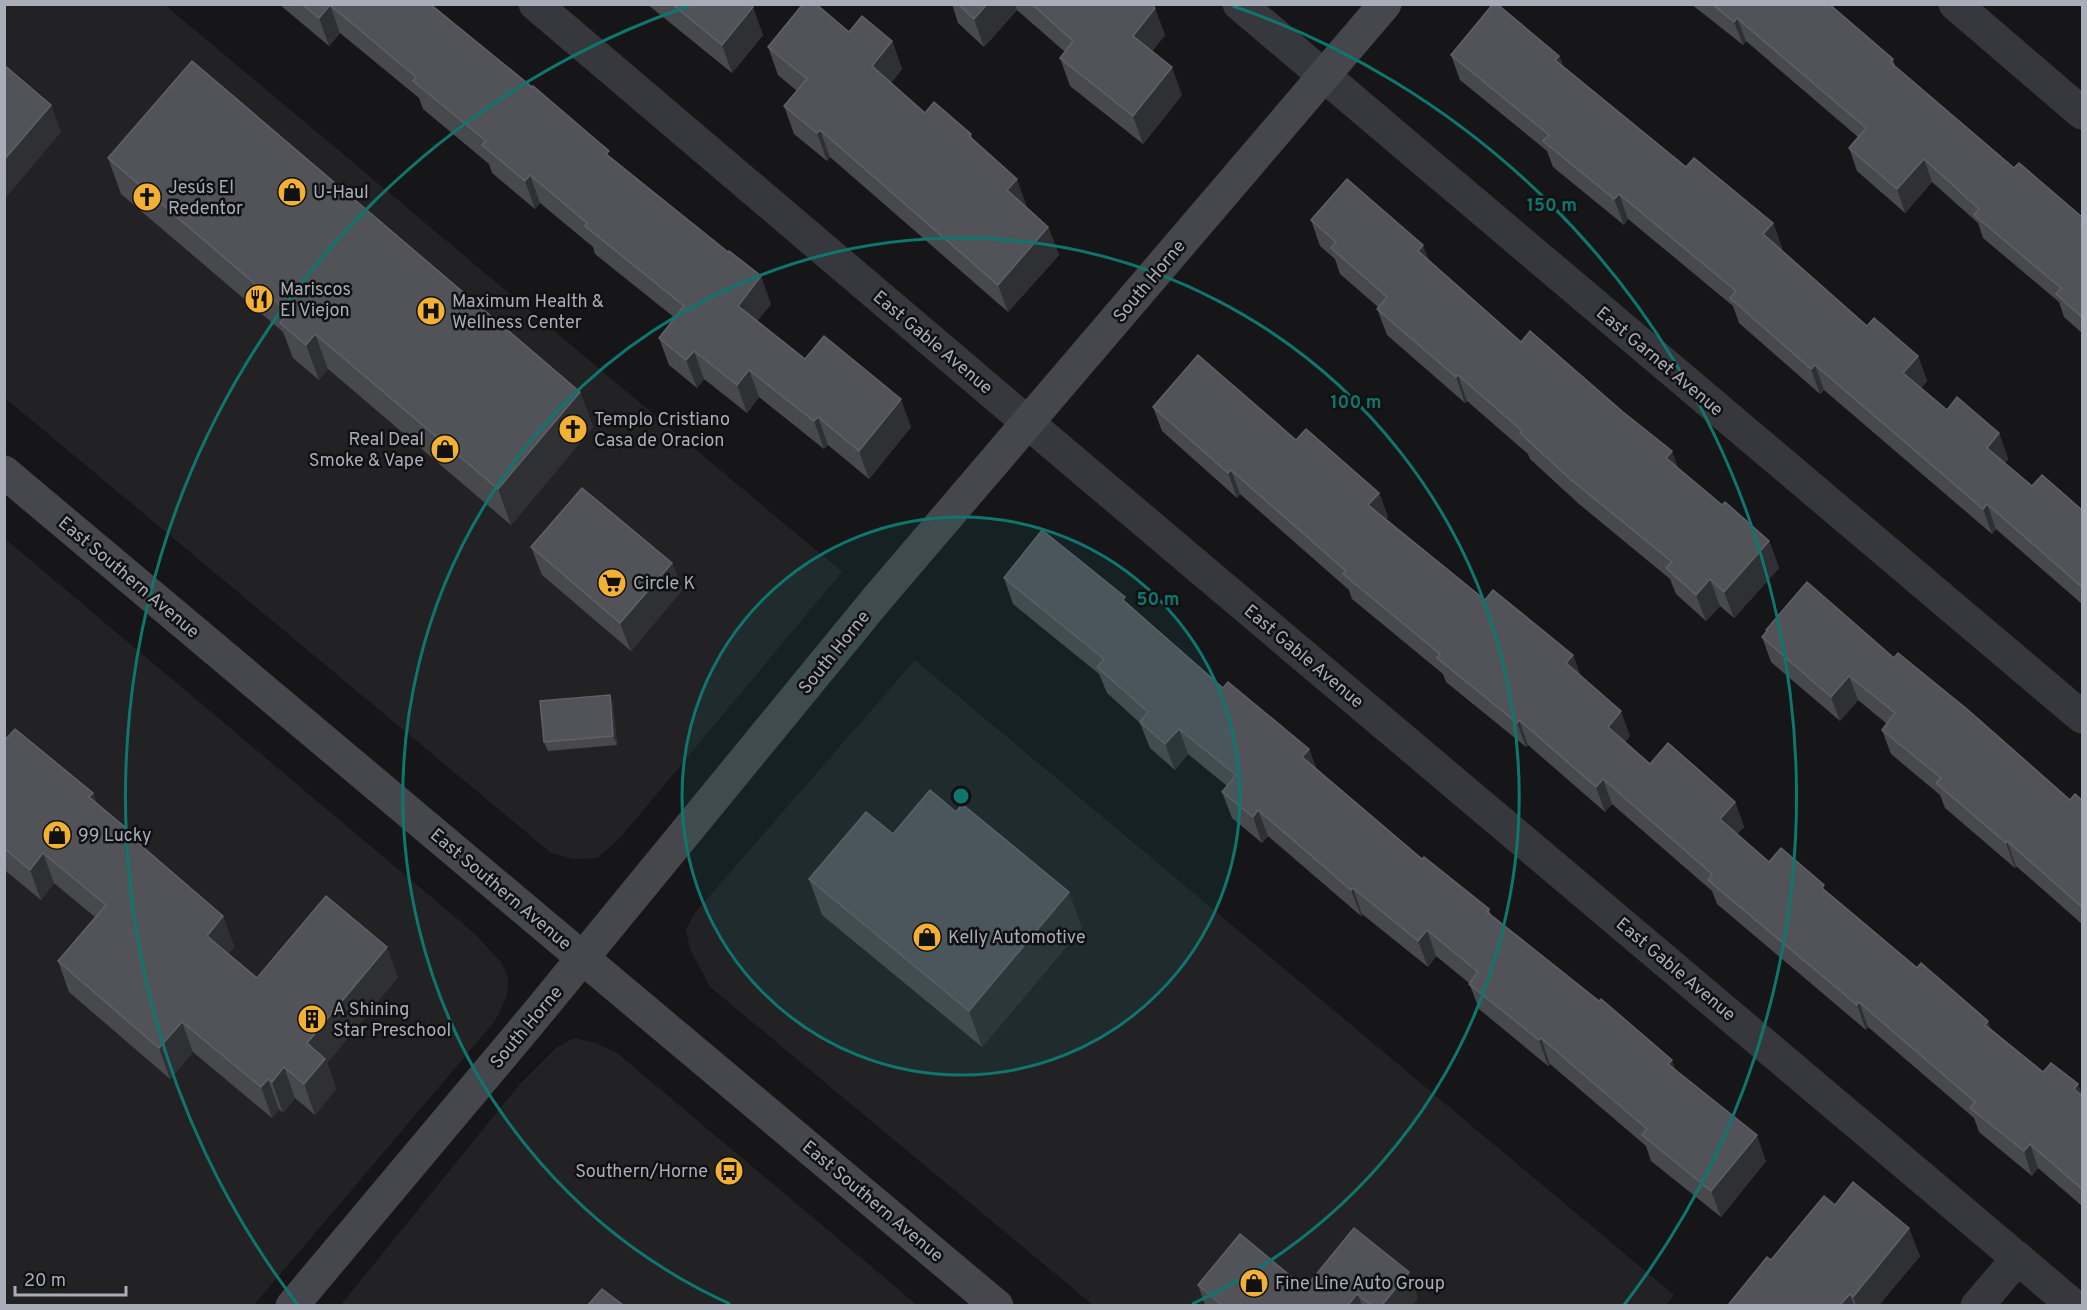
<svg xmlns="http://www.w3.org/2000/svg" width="2087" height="1310" font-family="Overpass,sans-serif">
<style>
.built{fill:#222225}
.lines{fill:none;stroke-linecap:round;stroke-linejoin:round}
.street{stroke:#37383d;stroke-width:33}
.secondary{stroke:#45474d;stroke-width:33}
.wall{fill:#47494d}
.shaded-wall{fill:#2f3033}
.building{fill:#525359;stroke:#5f6168;stroke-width:1.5}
.ring{fill:none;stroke:#0f766e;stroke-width:3}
.labels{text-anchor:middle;stroke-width:5;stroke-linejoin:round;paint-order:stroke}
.poi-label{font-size:18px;fill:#a8adb8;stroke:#111113;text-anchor:start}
.street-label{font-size:18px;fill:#a8adb8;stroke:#111113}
.centre{fill:#0f766e;stroke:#111113;stroke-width:3}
.ring-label{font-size:18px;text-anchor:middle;font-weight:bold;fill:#0f766e;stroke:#111113;stroke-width:5;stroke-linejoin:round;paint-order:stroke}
</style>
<rect width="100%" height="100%" fill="#161618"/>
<g class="built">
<path d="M4 5H165L842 572 620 838 597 858 574 859 551 853 5 398Z"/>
<path d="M4 538 474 933 501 962 508 977 507 996 495 1021 254 1305H5Z"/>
<path d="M915 660 1674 1295 1665 1306 1093 1305 710 987 690 949 686 930 694 914Z"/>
<path d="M574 1038 596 1043 617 1053 917 1305 340 1306 519 1085 557 1047Z"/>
</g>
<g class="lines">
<g class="street">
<path d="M535 4 1028 423 2074 1306"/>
<path d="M1239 4 2082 717"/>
<path d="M1955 4 2082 113"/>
<path d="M1977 1306 2018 1258"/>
</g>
<g class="secondary">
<path d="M4 472 997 1306"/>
<path d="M292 1306 535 1016 876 600 1385 4"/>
</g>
</g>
<g class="wall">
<path d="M279 4H430L612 158 771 304 757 321 805 359 911 427 869 479 828 445 824 449 759 397 747 413 704 379 697 388 669 365 659 338 675 318 595 254 593 247 540 203 535 209 492 173 489 164 423 109 419 98 340 33 329 46Z"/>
<path d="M647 4H749L763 35 732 73Z"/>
<path d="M952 4H1151L1165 35 1152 51 1182 95 1143 144 1070 86 1060 58 1065 52 1017 10 984 47 958 23Z"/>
<path d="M1691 4H1829L1893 59 1895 66 2014 168 2082 217V333L2064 317 2059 302 1983 238 1978 223 1932 182 1905 213 1857 171 1849 148 1858 137 1746 41 1743 45Z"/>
<path d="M849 32 892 41 902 69 891 83 925 113 971 134 972 139 1027 207V208L1048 227 1059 255 1008 312 830 157 827 161 794 134 784 106 797 91 778 75 768 47Z"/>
<path d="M1451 55 1559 56 1563 66 1686 167 1773 223 1782 248 1781 250 1867 326 1918 356 1927 381 1921 388 1947 410 1999 433 2008 459 2005 463 2032 486 2082 510V604L1996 529 1992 534 1824 390 1820 394 1739 323 1733 306 1628 219 1624 225 1553 167 1547 151 1460 80Z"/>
<path d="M108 158 580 392 593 427 511 525 328 369 319 380 293 358 283 332 121 194Z"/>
<path d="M1311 220 1429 262 1521 342 1678 469 1722 505 1769 541 1779 568 1734 618 1720 606 1706 621 1676 594 1670 579 1579 504 1530 459 1528 454 1467 401 1465 403 1387 335 1377 309 1378 307 1340 274 1335 259 1320 246Z"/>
<path d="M1153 407 1296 440 1379 493 1388 517 1386 519 1485 600 1573 655 1580 675 1630 736 1625 742 1650 764 1735 802 1744 827 1737 834 1769 862 1827 892 2043 1072 2078 1084 2082 1096V1206L2038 1168 2032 1176 1979 1132 1974 1118 1868 1027 1866 1030 1717 904 1712 891 1612 804 1605 812 1528 745 1526 747 1446 682 1443 674 1352 599 1349 590 1240 494 1237 498 1162 431Z"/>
<path d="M531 547 672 563 682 590 631 651 542 575Z"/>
<path d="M1004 578 1128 605 1223 688 1309 749 1316 768 1422 859 1489 909 1491 915 1675 1070 1766 1161 1721 1217 1651 1161 1646 1146 1550 1064 1548 1066 1479 1009 1469 983 1436 956 1428 967 1362 914 1361 916 1268 836 1262 843 1232 818 1222 792 1227 786 1188 754 1175 770 1150 748 1140 723 1107 693 1099 674 1013 604Z"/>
<path d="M1766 630 1894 658 2070 800H2082V924L2016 866 2015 868 1945 808 1940 795 1891 754 1882 730 1887 724 1858 700 1840 721 1771 662 1762 637 1767 632Z"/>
<path d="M610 695 613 705 617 745 548 751 544 742Z"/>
<path d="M4 741 93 793 96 802 139 839 143 847 223 916 234 947 228 954 257 978 398 977 327 1063 336 1089 315 1115 295 1098 283 1113 279 1109 272 1118 193 1052 170 1079 69 992 58 961 95 917 54 883 41 900 7 872 4 875Z"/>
<path d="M893 834 1082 928 982 1047 822 915 809 879Z"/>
<path d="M1835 1205 1920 1256 1879 1305H1729V1304L1771 1260Z"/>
<path d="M1198 1285 1305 1288 1418 1298 1412 1305H1205Z"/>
</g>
<g class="shaded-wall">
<path d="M987 4H1015L1017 10 984 47 974 19Z"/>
<path d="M330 5 340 33 329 46 319 18Z"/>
<path d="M753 7 763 35 732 73 722 45Z"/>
<path d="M1155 8 1165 35 1143 63 1133 36Z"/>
<path d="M1737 18 1746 41 1743 45 1734 22Z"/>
<path d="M892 41 902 69 882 94 872 66Z"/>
<path d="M1559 56 1568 81 1555 60Z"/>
<path d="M1172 67 1182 95 1143 144 1133 116Z"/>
<path d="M51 105 61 132 4 200V160Z"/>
<path d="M820 130 830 157 827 161 817 133Z"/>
<path d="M1924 159 1932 182 1905 213 1897 189Z"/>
<path d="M530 175 540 203 535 209 525 181Z"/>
<path d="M1017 179 1027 207 1017 218 1007 190Z"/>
<path d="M1619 194 1628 219 1624 225 1614 199Z"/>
<path d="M1773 223 1782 248 1773 260 1763 234Z"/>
<path d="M1048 227 1059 255 1008 312 998 285Z"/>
<path d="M1423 245 1433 271 1418 251Z"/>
<path d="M761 276 771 304 748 333 738 306Z"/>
<path d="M315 334 328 369 319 380 306 345Z"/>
<path d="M694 351 704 379 697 388 686 360Z"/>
<path d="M1918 356 1927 381 1913 399 1903 373Z"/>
<path d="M1815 365 1824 390 1820 394 1811 369Z"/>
<path d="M749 370 759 397 747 413 737 385Z"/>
<path d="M1458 375 1467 401 1465 403 1456 377Z"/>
<path d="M580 392 593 427 511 525 498 489Z"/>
<path d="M901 399 911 427 869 479 859 451Z"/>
<path d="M818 417 828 445 824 449 814 421Z"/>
<path d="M1999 433 2008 459 1996 473 1987 448Z"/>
<path d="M1672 451 1682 478 1666 458Z"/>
<path d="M1231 470 1240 494 1237 498 1228 473Z"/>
<path d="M1379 493 1388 517 1377 529 1368 505Z"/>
<path d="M1987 504 1996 529 1992 534 1983 509Z"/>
<path d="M1769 541 1779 568 1734 618 1724 592Z"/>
<path d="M672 563 682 590 631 651 620 623Z"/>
<path d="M1710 579 1720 606 1706 621 1696 595Z"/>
<path d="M1573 655 1582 679 1566 663Z"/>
<path d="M1849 676 1858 700 1840 721 1831 697Z"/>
<path d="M610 695 613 705 617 745 613 736Z"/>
<path d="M1621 711 1630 736 1616 751 1608 727Z"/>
<path d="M1519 720 1528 745 1526 747 1517 723Z"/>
<path d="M1179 729 1188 754 1175 770 1165 744Z"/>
<path d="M1309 749 1318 775 1302 757Z"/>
<path d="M1603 779 1612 804 1605 812 1596 787Z"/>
<path d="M93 793 104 824 89 797Z"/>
<path d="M1735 802 1744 827 1729 843 1720 819Z"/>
<path d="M1258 810 1268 836 1262 843 1253 817Z"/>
<path d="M139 839 150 869 137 842Z"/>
<path d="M2007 841 2016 866 2015 868 2006 843Z"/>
<path d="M43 853 54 883 41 900 30 870Z"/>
<path d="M4 865 7 872 4 875Z"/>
<path d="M1353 888 1362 914 1361 916 1351 890Z"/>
<path d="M1069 892 1082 928 982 1047 969 1011Z"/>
<path d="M223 916 234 947 218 966 207 936Z"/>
<path d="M1427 930 1436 956 1428 967 1418 941Z"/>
<path d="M387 947 398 977 327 1063 336 1089 315 1115 304 1084 307 1043Z"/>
<path d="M1859 1002 1868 1027 1866 1030 1857 1005Z"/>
<path d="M1988 1021 1997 1046 1985 1025Z"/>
<path d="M182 1022 193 1052 170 1079 159 1048Z"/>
<path d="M1541 1038 1550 1064 1548 1066 1539 1040Z"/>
<path d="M1672 1060 1681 1086 1668 1064Z"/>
<path d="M284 1067 295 1098 283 1113 272 1082Z"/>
<path d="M268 1079 279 1109 272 1118 261 1087Z"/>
<path d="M2078 1084 2082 1098 2074 1089Z"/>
<path d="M1757 1135 1766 1161 1721 1217 1711 1191Z"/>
<path d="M2030 1144 2038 1168 2032 1176 2024 1151Z"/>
<path d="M1909 1228 1920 1256 1879 1305H1856L1853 1297Z"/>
<path d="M1409 1272 1418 1298 1412 1305H1382Z"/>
<path d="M1357 1294 1362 1305H1348Z"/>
<path d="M1850 1294 1854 1305H1840Z"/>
</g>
<g class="building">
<path d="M302 4H430L532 87 533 86 609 151 606 154 728 252 729 251 761 276 738 306 805 359 824 336 901 399 859 451 818 417 814 421 749 370 737 385 694 351 686 360 659 338 684 306 585 226 587 223 530 175 525 181 482 145 486 141 413 81 416 77 330 5 319 18Z"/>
<path d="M672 4H749L753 7 722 45Z"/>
<path d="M803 4H816L849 32 862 16 892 41 872 66 925 113 934 102 971 134 969 136 1017 179 1007 190 1048 227 998 285 820 130 817 133 784 106 807 79 768 47Z"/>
<path d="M958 4H987L974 19Z"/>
<path d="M1032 4H1151L1155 8 1133 36 1172 67 1133 116 1060 58 1073 41Z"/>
<path d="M1493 4H1497L1559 56 1555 60 1686 167 1694 158 1773 223 1763 234 1867 326 1874 318 1918 356 1903 373 1947 410 1957 397 1999 433 1987 448 2032 486 2042 475 2082 510V587L1987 504 1983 509 1815 365 1811 369 1730 298 1736 291 1619 194 1614 199 1543 141 1549 135 1451 55Z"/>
<path d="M1712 4H1829L1893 59 1890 62 2014 168 2019 163 2082 217V223L2081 225 2082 226V317L2056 294 2061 288 1974 215 1979 209 1924 159 1897 189 1849 148 1866 128 1737 18 1734 22Z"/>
<path d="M192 61 580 392 498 489 315 334 306 345 280 323 289 313 108 158Z"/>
<path d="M4 65 51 105 4 160Z"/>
<path d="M1347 179 1423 245 1418 251 1521 342 1530 331 1623 412 1672 451 1666 458 1722 505 1725 502 1769 541 1724 592 1710 579 1696 595 1666 568 1672 562 1569 478 1520 433 1522 431 1458 375 1456 377 1377 309 1387 297 1331 248 1336 242 1311 220Z"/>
<path d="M1198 355 1296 440 1306 429 1379 493 1368 505 1485 600 1493 590 1573 655 1566 663 1621 711 1608 727 1650 764 1668 743 1735 802 1720 819 1769 862 1781 848 1824 885 1822 888 1917 968 1921 963 1988 1021 1985 1025 2043 1072 2051 1063 2078 1084 2074 1089 2082 1096V1189L2030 1144 2024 1151 1970 1108 1975 1102 1859 1002 1857 1005 1708 880 1712 874 1603 779 1596 787 1519 720 1517 723 1437 658 1440 654 1343 574 1346 571 1231 470 1228 473 1153 407Z"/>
<path d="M582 488 672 563 620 623 531 547Z"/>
<path d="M1042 530 1125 597 1123 600 1223 688 1228 682 1309 749 1302 757 1422 859 1424 857 1489 909 1487 912 1599 1001 1601 999 1672 1060 1668 1064 1757 1135 1711 1191 1642 1135 1647 1129 1541 1038 1539 1040 1469 984 1478 972 1427 930 1418 941 1353 888 1351 890 1258 810 1253 817 1222 792 1236 775 1179 729 1165 744 1140 722 1148 712 1097 667 1104 659 1004 578Z"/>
<path d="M1807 582 1894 658 1898 653 1968 710 2070 800 2075 794 2082 800V907L2007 841 2006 843 1936 783 1941 778 1882 730 1895 713 1849 676 1831 697 1762 637 1767 631 1766 630Z"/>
<path d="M610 695 613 736 544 742 540 701Z"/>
<path d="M15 729 93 793 89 797 139 839 137 842 223 916 207 936 257 978 326 896 387 947 307 1043 325 1059 304 1084 284 1067 272 1082 268 1079 261 1087 182 1022 159 1048 58 961 106 905 43 853 30 870 4 848V741Z"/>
<path d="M930 790 956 812 962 804 1069 892 969 1011 809 879 866 812 893 834Z"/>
<path d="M1853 1182 1909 1228 1853 1297 1850 1294 1840 1305H1730L1729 1304 1767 1257 1771 1260 1824 1196 1835 1205Z"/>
<path d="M1354 1228 1409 1272 1382 1305H1371L1357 1294 1348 1305H1222L1198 1285 1240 1234 1305 1288Z"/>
<path d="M602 1289 623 1305H588Z"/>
</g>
<circle cx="961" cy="796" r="279" fill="#0f766e" fill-opacity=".12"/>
<g class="ring">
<circle cx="961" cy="796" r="279"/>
<path d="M730 1304A558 558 0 1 1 1192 1304"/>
<path d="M298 1305A836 836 0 0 1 689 6M1233 6A836 836 0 0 1 1624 1305"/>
</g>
<defs>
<g id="shop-disc" transform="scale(1.5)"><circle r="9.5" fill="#f2b134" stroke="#111113"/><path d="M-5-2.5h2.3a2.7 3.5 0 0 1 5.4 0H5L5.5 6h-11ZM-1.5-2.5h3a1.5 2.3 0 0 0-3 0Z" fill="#111"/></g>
<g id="church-disc" transform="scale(1.5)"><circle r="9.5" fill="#f2b134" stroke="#111113"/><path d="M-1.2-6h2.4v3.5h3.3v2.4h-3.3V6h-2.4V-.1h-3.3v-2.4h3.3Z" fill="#111"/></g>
<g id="restaurant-disc" transform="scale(1.5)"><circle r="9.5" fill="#f2b134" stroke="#111113"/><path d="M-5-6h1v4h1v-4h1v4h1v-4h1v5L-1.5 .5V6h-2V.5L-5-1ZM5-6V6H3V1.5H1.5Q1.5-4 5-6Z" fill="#111"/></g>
<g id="hospital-disc" transform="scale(1.5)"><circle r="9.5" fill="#f2b134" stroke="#111113"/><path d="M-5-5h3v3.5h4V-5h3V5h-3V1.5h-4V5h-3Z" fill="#111"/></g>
<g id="supermarket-disc" transform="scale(1.5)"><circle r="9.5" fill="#f2b134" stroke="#111113"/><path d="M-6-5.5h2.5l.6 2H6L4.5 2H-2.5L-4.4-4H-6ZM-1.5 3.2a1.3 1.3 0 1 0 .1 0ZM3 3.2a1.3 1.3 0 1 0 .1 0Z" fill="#111"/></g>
<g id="building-disc" transform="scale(1.5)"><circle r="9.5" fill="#f2b134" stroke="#111113"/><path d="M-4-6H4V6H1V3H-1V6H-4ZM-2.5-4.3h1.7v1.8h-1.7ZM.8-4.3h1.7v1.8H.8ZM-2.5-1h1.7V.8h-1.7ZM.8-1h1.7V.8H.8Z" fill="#111"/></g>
<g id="bus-disc" transform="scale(1.5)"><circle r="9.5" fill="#f2b134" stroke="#111113"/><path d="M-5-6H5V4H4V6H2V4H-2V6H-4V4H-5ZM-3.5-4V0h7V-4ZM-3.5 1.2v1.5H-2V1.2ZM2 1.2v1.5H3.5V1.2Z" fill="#111"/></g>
</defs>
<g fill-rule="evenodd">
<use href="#shop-disc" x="292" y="192"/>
<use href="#church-disc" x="147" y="197"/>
<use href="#restaurant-disc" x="259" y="299"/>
<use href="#hospital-disc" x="431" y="311"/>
<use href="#church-disc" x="573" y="429"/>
<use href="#shop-disc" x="445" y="449"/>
<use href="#supermarket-disc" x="612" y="583"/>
<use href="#shop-disc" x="57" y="835"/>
<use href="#shop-disc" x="927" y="937"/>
<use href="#building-disc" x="312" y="1019"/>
<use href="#bus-disc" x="729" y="1171"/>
<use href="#shop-disc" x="1254" y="1283"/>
</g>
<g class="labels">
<g class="poi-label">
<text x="168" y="193">Jesús El<tspan x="168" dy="21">Redentor</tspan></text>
<text x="313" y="198">U-Haul</text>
<text x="280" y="295">Mariscos<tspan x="280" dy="21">El Viejon</tspan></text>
<text x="452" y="307">Maximum Health &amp;<tspan x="452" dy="21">Wellness Center</tspan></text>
<text x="594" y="425">Templo Cristiano<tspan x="594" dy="21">Casa de Oracion</tspan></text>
<text x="424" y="445" text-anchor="end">Real Deal<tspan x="424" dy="21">Smoke &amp; Vape</tspan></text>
<text x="633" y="589">Circle K</text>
<text x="78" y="841">99 Lucky</text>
<text x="948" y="943">Kelly Automotive</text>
<text x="333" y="1015">A Shining<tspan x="333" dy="21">Star Preschool</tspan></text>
<text x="708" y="1177" text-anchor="end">Southern/Horne</text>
<text x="1275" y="1289">Fine Line Auto Group</text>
</g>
<g class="street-label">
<text transform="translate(1149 281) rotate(-50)" y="6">South Horne</text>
<text transform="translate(933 342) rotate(40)" y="6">East Gable Avenue</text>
<text transform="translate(1660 361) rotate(40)" y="6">East Garnet Avenue</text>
<text transform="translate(129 577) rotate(40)" y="6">East Southern Avenue</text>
<text transform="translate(834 652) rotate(-51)" y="6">South Horne</text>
<text transform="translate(1304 656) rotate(40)" y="6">East Gable Avenue</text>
<text transform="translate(501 889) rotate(40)" y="6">East Southern Avenue</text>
<text transform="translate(1676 969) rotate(40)" y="6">East Gable Avenue</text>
<text transform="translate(526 1027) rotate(-50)" y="6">South Horne</text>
<text transform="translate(873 1201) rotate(40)" y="6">East Southern Avenue</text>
</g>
</g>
<circle cx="961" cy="796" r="9" class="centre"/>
<g class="ring-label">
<text x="1552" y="211">150 m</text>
<text x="1356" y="408">100 m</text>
<text x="1158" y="605">50 m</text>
</g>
<rect width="2087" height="1310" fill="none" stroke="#a8adb8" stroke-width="12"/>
<path d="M15 1286v9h111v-9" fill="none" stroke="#a8adb8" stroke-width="3"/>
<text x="24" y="1286" font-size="18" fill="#a8adb8" stroke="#111113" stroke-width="4.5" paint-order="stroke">20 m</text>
</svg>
